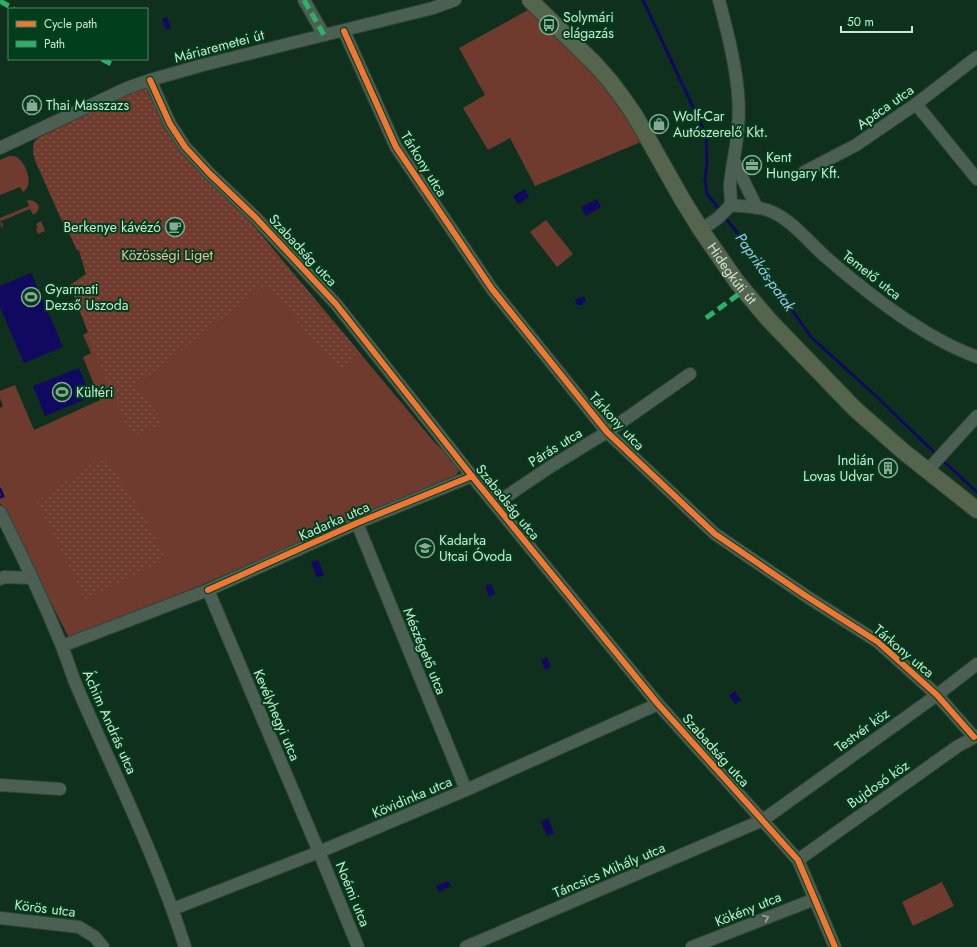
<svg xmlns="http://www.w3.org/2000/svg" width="977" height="947" font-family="Jost,sans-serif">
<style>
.grass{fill:#6f3b2e}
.park{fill:url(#park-dots)}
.water{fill:#11085f}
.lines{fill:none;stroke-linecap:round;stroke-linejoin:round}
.stream{stroke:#11085f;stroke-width:3}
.minor-casing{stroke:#304638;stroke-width:14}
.major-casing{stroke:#304638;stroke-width:18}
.minor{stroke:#4b6052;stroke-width:12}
.major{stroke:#55644d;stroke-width:16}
.quiet{stroke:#2db169;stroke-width:5;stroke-dasharray:10 5;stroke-linecap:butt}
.cycleway-casing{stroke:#013e1c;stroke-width:8}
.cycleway{stroke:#f07635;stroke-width:6}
.oneway{stroke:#92ab98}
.labels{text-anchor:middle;stroke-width:4;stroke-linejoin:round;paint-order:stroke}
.poi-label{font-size:14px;fill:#cce8d2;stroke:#013e1c;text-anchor:start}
.street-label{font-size:14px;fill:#cce8d2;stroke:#013e1c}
.park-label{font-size:14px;fill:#f6baad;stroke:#013e1c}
.water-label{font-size:15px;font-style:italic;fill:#adbcee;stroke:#013e1c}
</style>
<defs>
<pattern id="park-dots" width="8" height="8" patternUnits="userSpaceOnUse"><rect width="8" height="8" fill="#6f3b2e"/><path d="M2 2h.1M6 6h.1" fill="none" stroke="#82574b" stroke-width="1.8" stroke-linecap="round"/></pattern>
</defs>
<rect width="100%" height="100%" fill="#0f301d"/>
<g class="grass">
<path d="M528 10 549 31 573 51 592 71 627 116 641 142 535 186 510 138 488 150 463 108 485 95 459 48Z"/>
<path d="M45 135 182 150 247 218 436 444 457 463 459 471 456 475 136 613 70 640 0 503V408L3 406 0 398V391L15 385 34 430 100 400 83 357 91 353 83 335 88 332 70 285 103 331 79 250H77L71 237 63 223 35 160C32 147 32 140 45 135Z"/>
<path d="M9 156C12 156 16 156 18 158 27 165 34 186 23 192L20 187 0 195V160Z"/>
<path d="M29 200C39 201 43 210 33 215L30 209 1 221 3 226 1 228 0 218 29 206 27 201Z"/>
<path d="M546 220 573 254 557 267 530 232Z"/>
<path d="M41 221 45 231 38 234 36 229 38 228 36 224Z"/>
<path d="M942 882 954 906 913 926 902 902Z"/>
</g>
<g class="park">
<path d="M149 87 182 150 247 218 361 354 341 370 336 367 266 284 135 386 165 423 132 437 92 347 88 332 70 285 86 274 79 250H77L71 237 63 223 35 160 33 152 34 142 38 138 130 93Z"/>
<path d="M104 455 144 516 165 559 85 599 37 502Z"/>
</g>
<g class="water">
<path d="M167 17 171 28 166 30 162 19Z"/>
<path d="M525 189 529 197 518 204 513 196Z"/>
<path d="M597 199 601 207 586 216 581 207Z"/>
<path d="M31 273 63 347 24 363 0 307V286Z"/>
<path d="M584 296 586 300 583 302 584 304 580 306 579 305H577L575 300Z"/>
<path d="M79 368 91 397 45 416 33 386Z"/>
<path d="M318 560 324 575 317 578 311 562Z"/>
<path d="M491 584 495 594 489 597 485 586Z"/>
<path d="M547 657 551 667 545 670 541 660Z"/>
<path d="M735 691 741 700 735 704 729 695Z"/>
<path d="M548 818 554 833 547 836 541 822Z"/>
<path d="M448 881 451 886 439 892 436 886Z"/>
</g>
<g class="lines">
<g class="stream">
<path d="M643 0 706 135 707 162 705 180 707 194 721 211"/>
<path d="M724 216 743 240 811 337 877 397 937 455"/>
<path d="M941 459 977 492"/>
<path d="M0 489 3 496 0 497"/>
</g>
<g class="minor-casing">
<g id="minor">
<path d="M304 0 324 35"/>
<path d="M719 0C729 38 742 87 738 126 737 146 732 165 730 184 730 191 731 198 731 205"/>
<path d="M344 31 396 147 492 289 607 432 715 534 806 596 878 642 937 695 974 737"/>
<path d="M150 80 170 124 185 147 209 173 256 218 336 304 475 480 658 704 798 860 835 947"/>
<path d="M916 104 977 179"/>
<path d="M0 148 127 88 150 80 203 65 433 8 455 0"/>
<path d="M734 161 757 208"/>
<path d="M804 172 856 145 916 104 977 57"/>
<path d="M731 205C743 207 758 206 770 211 794 221 809 243 828 259 871 296 923 337 977 357"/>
<path d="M701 230 718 218 731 205"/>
<path d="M927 471 977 416"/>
<path d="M495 504 550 467 607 432 690 374"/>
<path d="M0 512C22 555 43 600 61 644 67 658 71 673 77 687 114 773 157 858 185 947"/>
<path d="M357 523 466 790"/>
<path d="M0 579 4 577 32 578"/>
<path d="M208 590 319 852 358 947"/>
<path d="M62 646 208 590 357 523 472 476"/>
<path d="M0 785 60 789"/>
<path d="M798 860 958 746 977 736"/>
<path d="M173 909 319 852 466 790 658 704"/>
<path d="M0 918 79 927 95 937 103 947"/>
<path d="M466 947 763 820 937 695 977 664"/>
<path d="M692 947 815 899"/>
</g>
</g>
<g class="major-casing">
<g id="major">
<path id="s1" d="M530 0 596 65 610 81 622 97 634 114 682 199 701 230 737 282 769 320 855 409 904 452 977 510"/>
</g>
</g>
<use href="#minor" class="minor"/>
<use href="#major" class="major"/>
<g class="quiet">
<path d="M304 0 324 35"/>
<path d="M0 1 14 9"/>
<path d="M102 59 113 65"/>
<path d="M706 318 739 294"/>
</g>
<g class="cycleway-casing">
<g id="cycleway">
<path d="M344 31 396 147 492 289 607 432 715 534 806 596 878 642 937 695 974 737"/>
<path d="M150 80 170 124 185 147 209 173 256 218 336 304 475 480 658 704 798 860 835 947"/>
<path d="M208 590 357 523 472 476"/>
</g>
</g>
<use href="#cycleway" class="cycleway"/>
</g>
<defs><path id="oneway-chevron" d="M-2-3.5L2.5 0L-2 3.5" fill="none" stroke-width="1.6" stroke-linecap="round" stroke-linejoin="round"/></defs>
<use class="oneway" href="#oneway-chevron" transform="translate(766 918) rotate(-22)"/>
<defs>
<g id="bus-ring" transform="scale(1)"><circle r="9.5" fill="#013e1c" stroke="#8aa893" stroke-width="1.5"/><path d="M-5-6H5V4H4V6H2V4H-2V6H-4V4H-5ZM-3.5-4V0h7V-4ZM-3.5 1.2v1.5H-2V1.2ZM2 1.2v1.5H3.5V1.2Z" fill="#8aa893"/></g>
<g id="shop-ring" transform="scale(1)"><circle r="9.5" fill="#013e1c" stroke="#8aa893" stroke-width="1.5"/><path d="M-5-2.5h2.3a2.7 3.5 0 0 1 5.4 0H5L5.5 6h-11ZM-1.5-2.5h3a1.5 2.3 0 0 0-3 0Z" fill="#8aa893"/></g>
<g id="office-ring" transform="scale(1)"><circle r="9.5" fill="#013e1c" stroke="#8aa893" stroke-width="1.5"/><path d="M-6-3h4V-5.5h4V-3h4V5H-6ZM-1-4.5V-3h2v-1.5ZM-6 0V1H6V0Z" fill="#8aa893"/></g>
<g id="cafe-ring" transform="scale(1)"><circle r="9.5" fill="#013e1c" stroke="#8aa893" stroke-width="1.5"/><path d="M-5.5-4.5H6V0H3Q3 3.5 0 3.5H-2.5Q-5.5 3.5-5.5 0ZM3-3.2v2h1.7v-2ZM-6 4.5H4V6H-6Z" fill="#8aa893"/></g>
<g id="stadium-ring" transform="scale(1)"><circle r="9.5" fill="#013e1c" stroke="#8aa893" stroke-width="1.5"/><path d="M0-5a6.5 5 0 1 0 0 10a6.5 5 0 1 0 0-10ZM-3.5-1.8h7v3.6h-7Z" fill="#8aa893"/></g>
<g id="building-ring" transform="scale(1)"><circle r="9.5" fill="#013e1c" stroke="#8aa893" stroke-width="1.5"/><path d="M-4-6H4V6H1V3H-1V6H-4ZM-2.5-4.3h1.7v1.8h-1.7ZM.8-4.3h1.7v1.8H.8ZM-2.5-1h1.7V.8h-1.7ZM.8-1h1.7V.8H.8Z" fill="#8aa893"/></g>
<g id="school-ring" transform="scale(1)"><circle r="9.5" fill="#013e1c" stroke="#8aa893" stroke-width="1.5"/><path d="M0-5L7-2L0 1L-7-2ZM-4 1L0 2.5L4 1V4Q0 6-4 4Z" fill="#8aa893"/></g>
</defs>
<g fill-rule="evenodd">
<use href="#bus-ring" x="549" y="25"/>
<use href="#shop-ring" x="32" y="105"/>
<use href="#shop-ring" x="659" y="124"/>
<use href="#office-ring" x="752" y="165"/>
<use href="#cafe-ring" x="175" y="227"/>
<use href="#stadium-ring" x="31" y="297"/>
<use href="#stadium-ring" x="62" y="392"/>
<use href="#building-ring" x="888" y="468"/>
<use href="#school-ring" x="425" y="548"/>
</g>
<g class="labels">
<g class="poi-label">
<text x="563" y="22">Solymári<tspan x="563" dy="16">elágazás</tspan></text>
<text x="46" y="110">Thai Masszazs</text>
<text x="673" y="121">Wolf-Car<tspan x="673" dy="16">Autószerelő Kkt.</tspan></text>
<text x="766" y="162">Kent<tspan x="766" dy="16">Hungary Kft.</tspan></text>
<text x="161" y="232" text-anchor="end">Berkenye kávézó</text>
<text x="45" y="294">Gyarmati<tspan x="45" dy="16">Dezső Uszoda</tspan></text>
<text x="76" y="397">Kültéri</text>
<text x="874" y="465" text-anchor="end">Indián<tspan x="874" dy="16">Lovas Udvar</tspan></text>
<text x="439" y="545">Kadarka<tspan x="439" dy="16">Utcai Óvoda</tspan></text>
</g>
<g class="street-label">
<text transform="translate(219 46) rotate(-15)" y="5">Máriaremetei út</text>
<text transform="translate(885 107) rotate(-35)" y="5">Apáca utca</text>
<text transform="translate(424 164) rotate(58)" y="5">Tárkony utca</text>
<text transform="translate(303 250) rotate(47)" y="5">Szabadság utca</text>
<text dy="5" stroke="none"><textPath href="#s1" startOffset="342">Hidegkúti út</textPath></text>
<text transform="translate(872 275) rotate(38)" y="5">Temető utca</text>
<text transform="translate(617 421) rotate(47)" y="5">Tárkony utca</text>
<text transform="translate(555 447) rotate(-32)" y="5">Párás utca</text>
<text transform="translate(508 502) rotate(51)" y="5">Szabadság utca</text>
<text transform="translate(334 521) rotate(-24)" y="5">Kadarka utca</text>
<text transform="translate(425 651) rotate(68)" y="5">Mészégető utca</text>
<text transform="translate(904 651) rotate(40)" y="5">Tárkony utca</text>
<text transform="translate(277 715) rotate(67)" y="5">Kevélyhegyi utca</text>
<text transform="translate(110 722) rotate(66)" y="5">Áchim András utca</text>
<text transform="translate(862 730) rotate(-36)" y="5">Testvér köz</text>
<text transform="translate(716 750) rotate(48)" y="5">Szabadság utca</text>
<text transform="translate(878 784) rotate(-35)" y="5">Bujdosó köz</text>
<text transform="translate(412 797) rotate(-23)" y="5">Kövidinka utca</text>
<text transform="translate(609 870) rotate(-23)" y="5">Táncsics Mihály utca</text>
<text transform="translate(353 894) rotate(68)" y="5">Noémi utca</text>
<text transform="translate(45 908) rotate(7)" y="5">Körös utca</text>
<text transform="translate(748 909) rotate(-22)" y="5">Kökény utca</text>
</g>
<g class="park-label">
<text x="167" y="260">Közösségi Liget</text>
</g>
<g class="water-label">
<text transform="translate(765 272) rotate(55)" y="5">Paprikás-patak</text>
</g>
</g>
<rect x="8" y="8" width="140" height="52" fill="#013e1c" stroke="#528265"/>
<rect x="16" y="21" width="20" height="6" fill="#f07635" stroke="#528265"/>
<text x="44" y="28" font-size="12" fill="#cce8d2">Cycle path</text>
<rect x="16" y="41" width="20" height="6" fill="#2db169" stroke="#528265"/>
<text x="44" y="48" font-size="12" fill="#cce8d2">Path</text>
<path d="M841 26v6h71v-6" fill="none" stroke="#cce8d2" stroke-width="2"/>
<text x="847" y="26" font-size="12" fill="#cce8d2" stroke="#013e1c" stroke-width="3" paint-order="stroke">50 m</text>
</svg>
